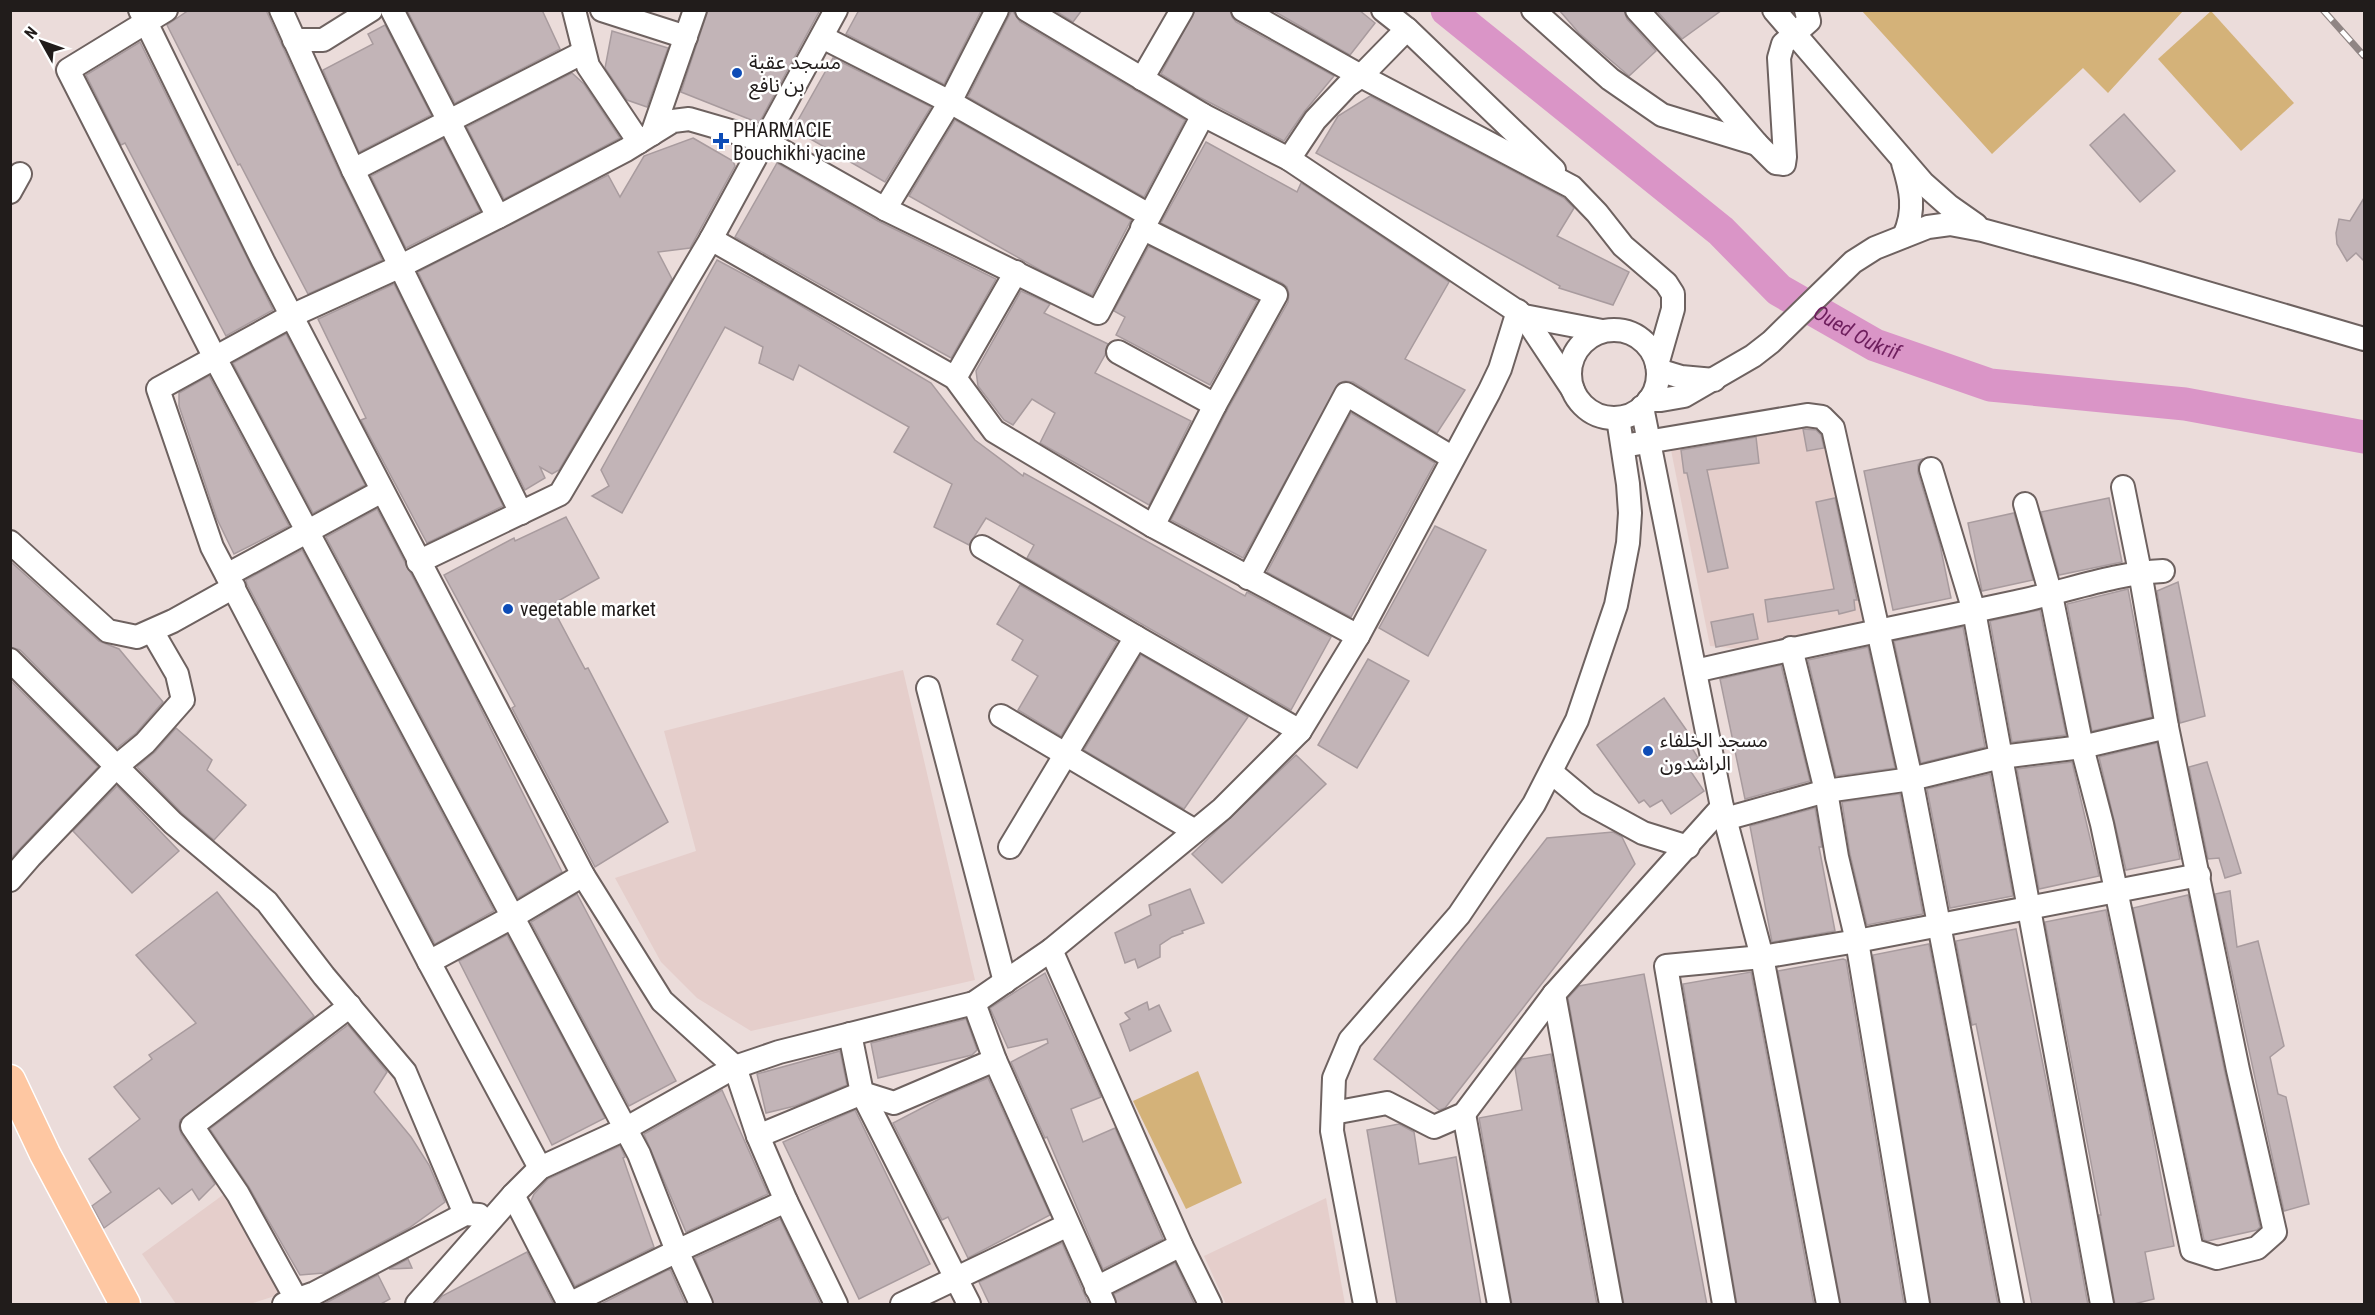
<svg xmlns="http://www.w3.org/2000/svg" width="2375" height="1315" font-family="'Roboto Condensed','Noto Sans Arabic',sans-serif">
<style>
.built{fill:#e5cecb}
.green{fill:#d4b279}
.lines{fill:none;stroke-linecap:round;stroke-linejoin:round}
.river{stroke:#da95c7;stroke-width:33}
.building{fill:#c2b4b7;stroke:#a89b9e;stroke-width:1.5}
.minor-casing{stroke:#6e6260;stroke-width:26}
.major-casing{stroke:#fff;stroke-width:33}
.minor{stroke:#fff;stroke-width:22}
.major{stroke:#fec7a2;stroke-width:30}
.rail-casing{stroke:#908584;stroke-width:7}
.rail{stroke:#fff;stroke-width:4.5;stroke-dasharray:14;stroke-linecap:butt}
.poi-dot{fill:#0d4cb7;stroke:#fff;stroke-width:2}
.labels{text-anchor:middle;stroke-width:5;stroke-linejoin:round;paint-order:stroke}
.poi-label{font-size:20px;fill:#211c1b;stroke:#fff;text-anchor:start}
.water-label{font-size:21px;font-style:italic;fill:#6e1e5d;stroke:#fff}
</style>
<rect width="100%" height="100%" fill="#ebdcda"/>
<g class="built">
<path d="M1827 417 1866 620 1742 649 1710 646 1670 445Z"/>
<path d="M903 670 975 980 751 1031 697 998 661 962 615 878 696 851 664 731Z"/>
<path d="M227 1192 281 1294 250 1304H176L142 1254Z"/>
<path d="M1326 1198 1345 1304H1226L1204 1256Z"/>
</g>
<g class="green">
<path d="M1862 11H2183L2108 93 2083 68 1992 154Z"/>
<path d="M2211 11 2294 103 2241 151 2158 59Z"/>
<path d="M1198 1071 1242 1183 1186 1209 1133 1101Z"/>
</g>
<g class="lines">
<path class="river" id="s1" d="M1447 10 1721 231 1779 290 1875 345 1990 385 2185 404 2364 437"/>
</g>
<g class="building">
<path d="M189 10H266L341 176 382 260 308 294 240 164 238 165 167 25Z"/>
<path d="M407 10H542L560 49 455 103Z"/>
<path d="M708 10H820L759 123 681 92Z"/>
<path d="M859 10H980L981 11 944 84 846 34Z"/>
<path d="M1012 10 1020 22 1185 120 1144 197 968 97Z"/>
<path d="M1054 10H1082L1073 22Z"/>
<path d="M1195 10H1230L1232 17 1236 22 1334 76 1304 112 1284 141 1199 97 1161 74Z"/>
<path d="M1272 10H1359L1375 23 1350 55Z"/>
<path d="M1559 10H1624L1627 19 1656 51 1629 76 1579 33Z"/>
<path d="M1656 10H1722L1682 39Z"/>
<path d="M385 25 431 115 359 152 323 70 373 44 368 34Z"/>
<path d="M612 31 668 48 647 107 627 100 605 68Z"/>
<path d="M140 42 273 310 226 336 125 143 121 145 86 75Z"/>
<path d="M833 58 931 107 885 182 793 129Z"/>
<path d="M572 73 584 84 620 138 504 199 467 127Z"/>
<path d="M1370 96 1564 198 1574 208 1557 236 1629 272 1613 305 1559 288 1560 286 1316 153 1338 116Z"/>
<path d="M2124 114 2175 171 2140 202 2090 145Z"/>
<path d="M955 120 1131 220 1092 295 1042 271 909 196Z"/>
<path d="M693 138 733 161 735 166 690 248 658 252 672 279 559 470 552 474 540 467 545 478 525 490 418 272 608 175 620 197 644 156Z"/>
<path d="M443 139 480 211 406 248 371 176Z"/>
<path d="M1206 142 1297 192 1301 183 1449 282 1405 359 1465 390 1437 433 1353 382 1345 381 1339 383 1243 558 1171 520 1227 411 1288 302 1289 294 1287 287 1282 283 1161 223Z"/>
<path d="M777 163 878 221 996 279 951 358 735 237Z"/>
<path d="M2364 198V261L2356 253 2347 261 2337 244 2336 233 2339 219 2350 221Z"/>
<path d="M1149 246 1257 301 1210 385 1116 335 1125 317 1114 311Z"/>
<path d="M717 260 786 297 931 383 975 440 1023 476 1024 473 1245 596 1247 592 1331 637 1291 710 1027 558 1034 545 986 518 969 545 934 527 952 484 894 452 909 427 799 365 793 380 759 363 763 347 725 327 622 513 592 496 609 486 601 470Z"/>
<path d="M394 284 503 506 427 543 361 420 366 418 318 319Z"/>
<path d="M1021 291 1050 304 1044 313 1108 344 1105 355 1095 373 1191 421 1149 505 1040 443 1055 413 1032 399 1013 425 1004 420 978 386 976 371Z"/>
<path d="M286 334 365 485 313 513 233 363Z"/>
<path d="M209 376 289 526 234 554 217 519 179 406V393Z"/>
<path d="M1351 413 1435 463 1351 617 1267 572Z"/>
<path d="M1803 429 1816 430 1821 435 1824 448 1807 451Z"/>
<path d="M1756 437 1759 463 1707 470 1728 568 1708 572 1687 473H1684L1681 450Z"/>
<path d="M1922 459 1918 465V473L1940 545 1951 598 1893 610 1864 471Z"/>
<path d="M1835 498 1857 600H1854L1855 610 1839 614 1838 610 1768 622 1765 600 1834 589 1816 502Z"/>
<path d="M2109 498 2122 562 2059 575 2041 512Z"/>
<path d="M377 509 468 683 562 872 518 898 326 537Z"/>
<path d="M2014 513 2033 580 1982 591 1968 523Z"/>
<path d="M566 517 599 578 551 605 585 669 588 668 668 822 595 867 512 708 515 706 444 575 514 538 515 541Z"/>
<path d="M1435 526 1486 550 1428 656 1379 628Z"/>
<path d="M302 550 494 911 435 944 247 584 246 580Z"/>
<path d="M10 561 99 641 119 649 163 702 136 733 117 748 20 650 10 647Z"/>
<path d="M2178 582 2205 716 2180 723 2157 591Z"/>
<path d="M1020 585 1117 642 1061 736 1018 710 1038 676 1012 660 1023 640 997 624Z"/>
<path d="M2128 589 2152 717 2092 731 2067 604Z"/>
<path d="M2040 610 2066 735 2012 742 1990 621Z"/>
<path d="M1753 614 1758 639 1716 647 1711 622Z"/>
<path d="M1963 627 1985 747 1921 763 1894 641Z"/>
<path d="M1868 647 1895 768 1836 776 1808 660Z"/>
<path d="M1141 655 1248 717 1184 809 1084 750Z"/>
<path d="M1368 659 1409 681 1357 768 1318 745Z"/>
<path d="M1781 665 1810 781 1745 799 1720 679Z"/>
<path d="M10 680 98 767 10 859Z"/>
<path d="M1664 698 1694 741 1689 743 1698 758 1687 766 1704 791 1671 814 1662 800 1650 807 1644 800 1639 803 1597 745Z"/>
<path d="M176 728 212 760 207 770 246 805 214 840 182 813 137 767 155 752Z"/>
<path d="M2157 743 2180 859 2126 870 2099 757Z"/>
<path d="M1296 755 1326 784 1222 883 1192 854Z"/>
<path d="M2072 762 2099 876 2039 889 2017 769Z"/>
<path d="M2207 762 2241 873 2225 878 2219 858 2208 859 2189 767Z"/>
<path d="M1990 774 2013 896 1950 908 1927 789Z"/>
<path d="M117 786 179 851 132 893 73 831Z"/>
<path d="M1900 794 1923 914 1867 925 1850 854 1842 802Z"/>
<path d="M1815 808 1822 847H1819L1835 931 1772 942 1750 826Z"/>
<path d="M1613 832 1622 837 1635 864 1445 1108 1439 1110 1374 1059 1547 838Z"/>
<path d="M1190 889 1204 923 1182 931 1183 933 1172 937 1160 945V957L1138 968 1135 959 1125 963 1115 933 1151 915 1149 905Z"/>
<path d="M2230 891 2237 947 2258 941 2284 1046 2270 1057 2278 1094 2286 1097 2309 1204 2284 1211 2215 894Z"/>
<path d="M217 892 314 1016 180 1120 179 1127 181 1134 215 1184 199 1200 192 1189 172 1204 159 1188 104 1228 92 1206 111 1192 89 1159 140 1119 114 1087 152 1059 149 1055 196 1023 136 955Z"/>
<path d="M577 894 676 1081 629 1106 531 922Z"/>
<path d="M2188 895 2225 1073 2260 1227 2257 1230 2208 1241 2204 1240 2133 908Z"/>
<path d="M2106 910 2149 1113 2174 1246 2145 1252 2154 1299 2130 1305H2115L2099 1215H2101L2045 922Z"/>
<path d="M2016 929 2058 1140 2088 1305H2032L1976 1024 1972 1025 1956 941Z"/>
<path d="M507 935 605 1118 552 1145 459 961Z"/>
<path d="M1929 944 1998 1305H1931L1873 955Z"/>
<path d="M1843 959 1846 960 1904 1305H1841L1778 971Z"/>
<path d="M1751 972 1814 1305H1737L1683 984Z"/>
<path d="M1045 973 1101 1097 1071 1109 1083 1142 1115 1128 1163 1239 1103 1269 1047 1137 1045 1138 1011 1062 1048 1043 1047 1039 1008 1048 990 1008Z"/>
<path d="M1644 974 1707 1305H1624L1568 998 1579 986Z"/>
<path d="M1147 1002 1149 1010 1159 1005 1171 1031 1130 1051 1120 1024 1130 1019 1125 1013Z"/>
<path d="M966 1019 977 1050 972 1055 878 1078 871 1043Z"/>
<path d="M348 1025 387 1072 374 1092 411 1137 429 1165 445 1202 409 1228 324 1273 300 1275 249 1187 210 1129Z"/>
<path d="M840 1051 847 1085 795 1106 766 1113 757 1074Z"/>
<path d="M1551 1054 1597 1305H1512L1479 1118 1522 1110 1515 1068 1522 1059Z"/>
<path d="M988 1078 1050 1215 968 1258 948 1217 942 1220 893 1123 947 1095Z"/>
<path d="M722 1090 768 1194 686 1232 644 1134Z"/>
<path d="M855 1110 930 1264 859 1299 783 1142Z"/>
<path d="M1399 1124 1414 1132 1419 1164 1456 1157 1481 1305H1397L1367 1130Z"/>
<path d="M620 1146 625 1157 623 1158 654 1247 575 1286 531 1201 534 1194 548 1179Z"/>
<path d="M780 1219 821 1305H714L695 1258Z"/>
<path d="M1062 1243 1089 1305H990L979 1282Z"/>
<path d="M527 1252 554 1305H435L442 1296Z"/>
<path d="M408 1259 412 1268 389 1269Z"/>
<path d="M1175 1263 1195 1305H1117L1114 1294Z"/>
<path d="M670 1269 686 1305H599Z"/>
<path d="M378 1275 390 1299 379 1305H322Z"/>
</g>
<g class="lines">
<g class="minor-casing">
<g id="minor">
<path d="M140 10 263 261 583 875 662 1001 735 1067 758 1136 786 1201 836 1304"/>
<path d="M166 10 68 70 215 358 639 1154 677 1251 701 1304"/>
<path d="M281 10 353 170 521 513"/>
<path d="M392 10 498 217"/>
<path d="M574 10 588 66 639 142"/>
<path d="M602 10 686 37"/>
<path d="M1027 10 1203 115 1289 159 1524 316 1602 331"/>
<path d="M1243 10 1361 76 1572 187 1597 213 1623 246 1666 283 1673 294V309L1657 365"/>
<path d="M1383 10 1407 29 1554 170"/>
<path d="M1533 10 1610 79 1662 115 1757 144"/>
<path d="M1637 10 1709 88 1757 144 1776 163 1784 164 1785 157 1779 58 1783 44 1809 21 1806 10"/>
<path d="M1774 10 1923 183 1949 206 1976 225"/>
<path d="M822 37 950 102 1149 215"/>
<path d="M294 40H323L371 10"/>
<path d="M1142 79 1182 10"/>
<path d="M652 134 695 10"/>
<path d="M1289 159 1315 120 1347 86 1361 76 1407 29"/>
<path d="M1903 163C1911 189 1916 210 1904 236"/>
<path d="M353 170 584 52"/>
<path d="M10 192 20 174"/>
<path d="M885 209 950 102 997 10"/>
<path d="M1142 228 1276 295 1215 405 1153 526"/>
<path d="M711 239 955 378 994 431 1153 526 1358 636"/>
<path d="M1524 316 1573 390"/>
<circle cx="1614" cy="374" r="44"/>
<path d="M1118 352 1215 405"/>
<path d="M1658 370 1681 377 1714 380"/>
<path d="M955 378 1016 272"/>
<path d="M1649 400H1661L1684 396 1753 356 1771 342 1853 262 1875 248 1928 227 1950 224 1982 230 2139 273 2364 339"/>
<path d="M1642 407 1722 807 1762 957 1828 1304"/>
<path d="M1623 446 1807 415 1822 417 1833 428 1911 779 2012 1304"/>
<path d="M1931 469 1974 611 2102 1304"/>
<path d="M2025 504 2051 595 2082 747 2102 824 2192 1250 2217 1258 2257 1248 2275 1232 2238 1070 2167 727 2140 572 2123 487"/>
<path d="M10 542 108 631 137 637 173 621 234 587"/>
<path d="M982 547 1136 637"/>
<path d="M418 562 560 494 711 239 836 10"/>
<path d="M227 575 382 491"/>
<path d="M1248 578 1346 394 1453 458"/>
<path d="M1791 648 1826 791 1837 857 1857 941 1918 1304"/>
<path d="M10 660 173 823 267 902 324 976 405 1072 465 1214"/>
<path d="M1695 671C1802 646 1909 625 2016 602 2065 592 2114 573 2163 571"/>
<path d="M928 688 1005 982"/>
<path d="M1001 716 1195 831"/>
<path d="M1551 772 1588 803 1643 833 1688 847"/>
<path d="M1725 819 1826 791 1911 779 2001 757 2082 747 2167 727"/>
<path d="M1010 847 1136 637 1300 731"/>
<path d="M10 880 30 857 117 766 145 743 183 700 177 674 152 631"/>
<path d="M1051 950 1181 1245 1210 1304"/>
<path d="M429 962 514 916 583 875"/>
<path d="M1554 994 1611 1304"/>
<path d="M974 1003 995 1060 1104 1304"/>
<path d="M850 1034 862 1093 969 1304"/>
<path d="M1333 1113 1387 1103 1434 1127 1464 1114 1554 994 1722 807"/>
<path d="M1464 1114 1499 1304"/>
<path d="M758 1136 862 1093 894 1103 995 1060"/>
<path d="M540 1168 429 962 212 547 158 389 291 316 401 266 498 217 626 150 673 121 689 119 765 141 885 209 1098 313 1203 115"/>
<path d="M513 1195 569 1304"/>
<path d="M1096 1288 1181 1245"/>
<path d="M284 1304 315 1293 465 1214 479 1215"/>
<path d="M299 1304 238 1194 192 1126 350 1006"/>
<path d="M417 1304 513 1195 540 1168 625 1129 735 1067 779 1052 974 1003 1051 950 1222 809 1300 731 1358 636 1489 392 1500 369 1518 311"/>
<path d="M569 1304 677 1251 786 1201"/>
<path d="M902 1304 1068 1225"/>
<path d="M1365 1304 1332 1131 1334 1078 1350 1040 1459 915 1534 804 1577 720 1616 605 1628 543 1630 513 1628 484 1618 418"/>
<path d="M1724 1304 1666 966 1762 957 1857 941 2199 875"/>
</g>
</g>
<g class="major-casing">
<path id="major" d="M10 1080 45 1154 125 1304"/>
</g>
<use href="#minor" class="minor"/>
<use href="#major" class="major"/>
<g class="rail-casing">
<path id="rail" d="M2323 10 2364 56"/>
</g>
<use href="#rail" class="rail"/>
</g>
<g class="poi-dot">
<circle cx="737" cy="73" r="6"/>
<path d="M718 132h6v6h6v6h-6v6h-6v-6h-6v-6h6z"/>
<circle cx="508" cy="609" r="6"/>
<circle cx="1648" cy="751" r="6"/>
</g>
<g class="labels">
<g class="poi-label">
<text x="749" y="69">مسجد عقبة<tspan x="749" dy="23">بن نافع</tspan></text>
<text x="733" y="137">PHARMACIE<tspan x="733" dy="23">Bouchikhi yacine</tspan></text>
<text x="520" y="616">vegetable market</text>
<text x="1660" y="747">مسجد الخلفاء<tspan x="1660" dy="23">الراشدون</tspan></text>
</g>
<g class="water-label">
<text dy="7" stroke="none"><textPath href="#s1" startOffset="524">Oued Oukrif</textPath></text>
</g>
</g>
<rect width="2375" height="1315" fill="none" stroke="#211c1b" stroke-width="24"/>
<g transform="translate(42 42) rotate(310)" stroke="#ffffff" stroke-width="4.5" paint-order="stroke">
<path d="M0-4.5L10 22L0 15L-10 22Z" fill="#211c1b"/>
<text y="-9" font-size="16" font-weight="bold" text-anchor="middle" fill="#211c1b">N</text>
</g>
</svg>
